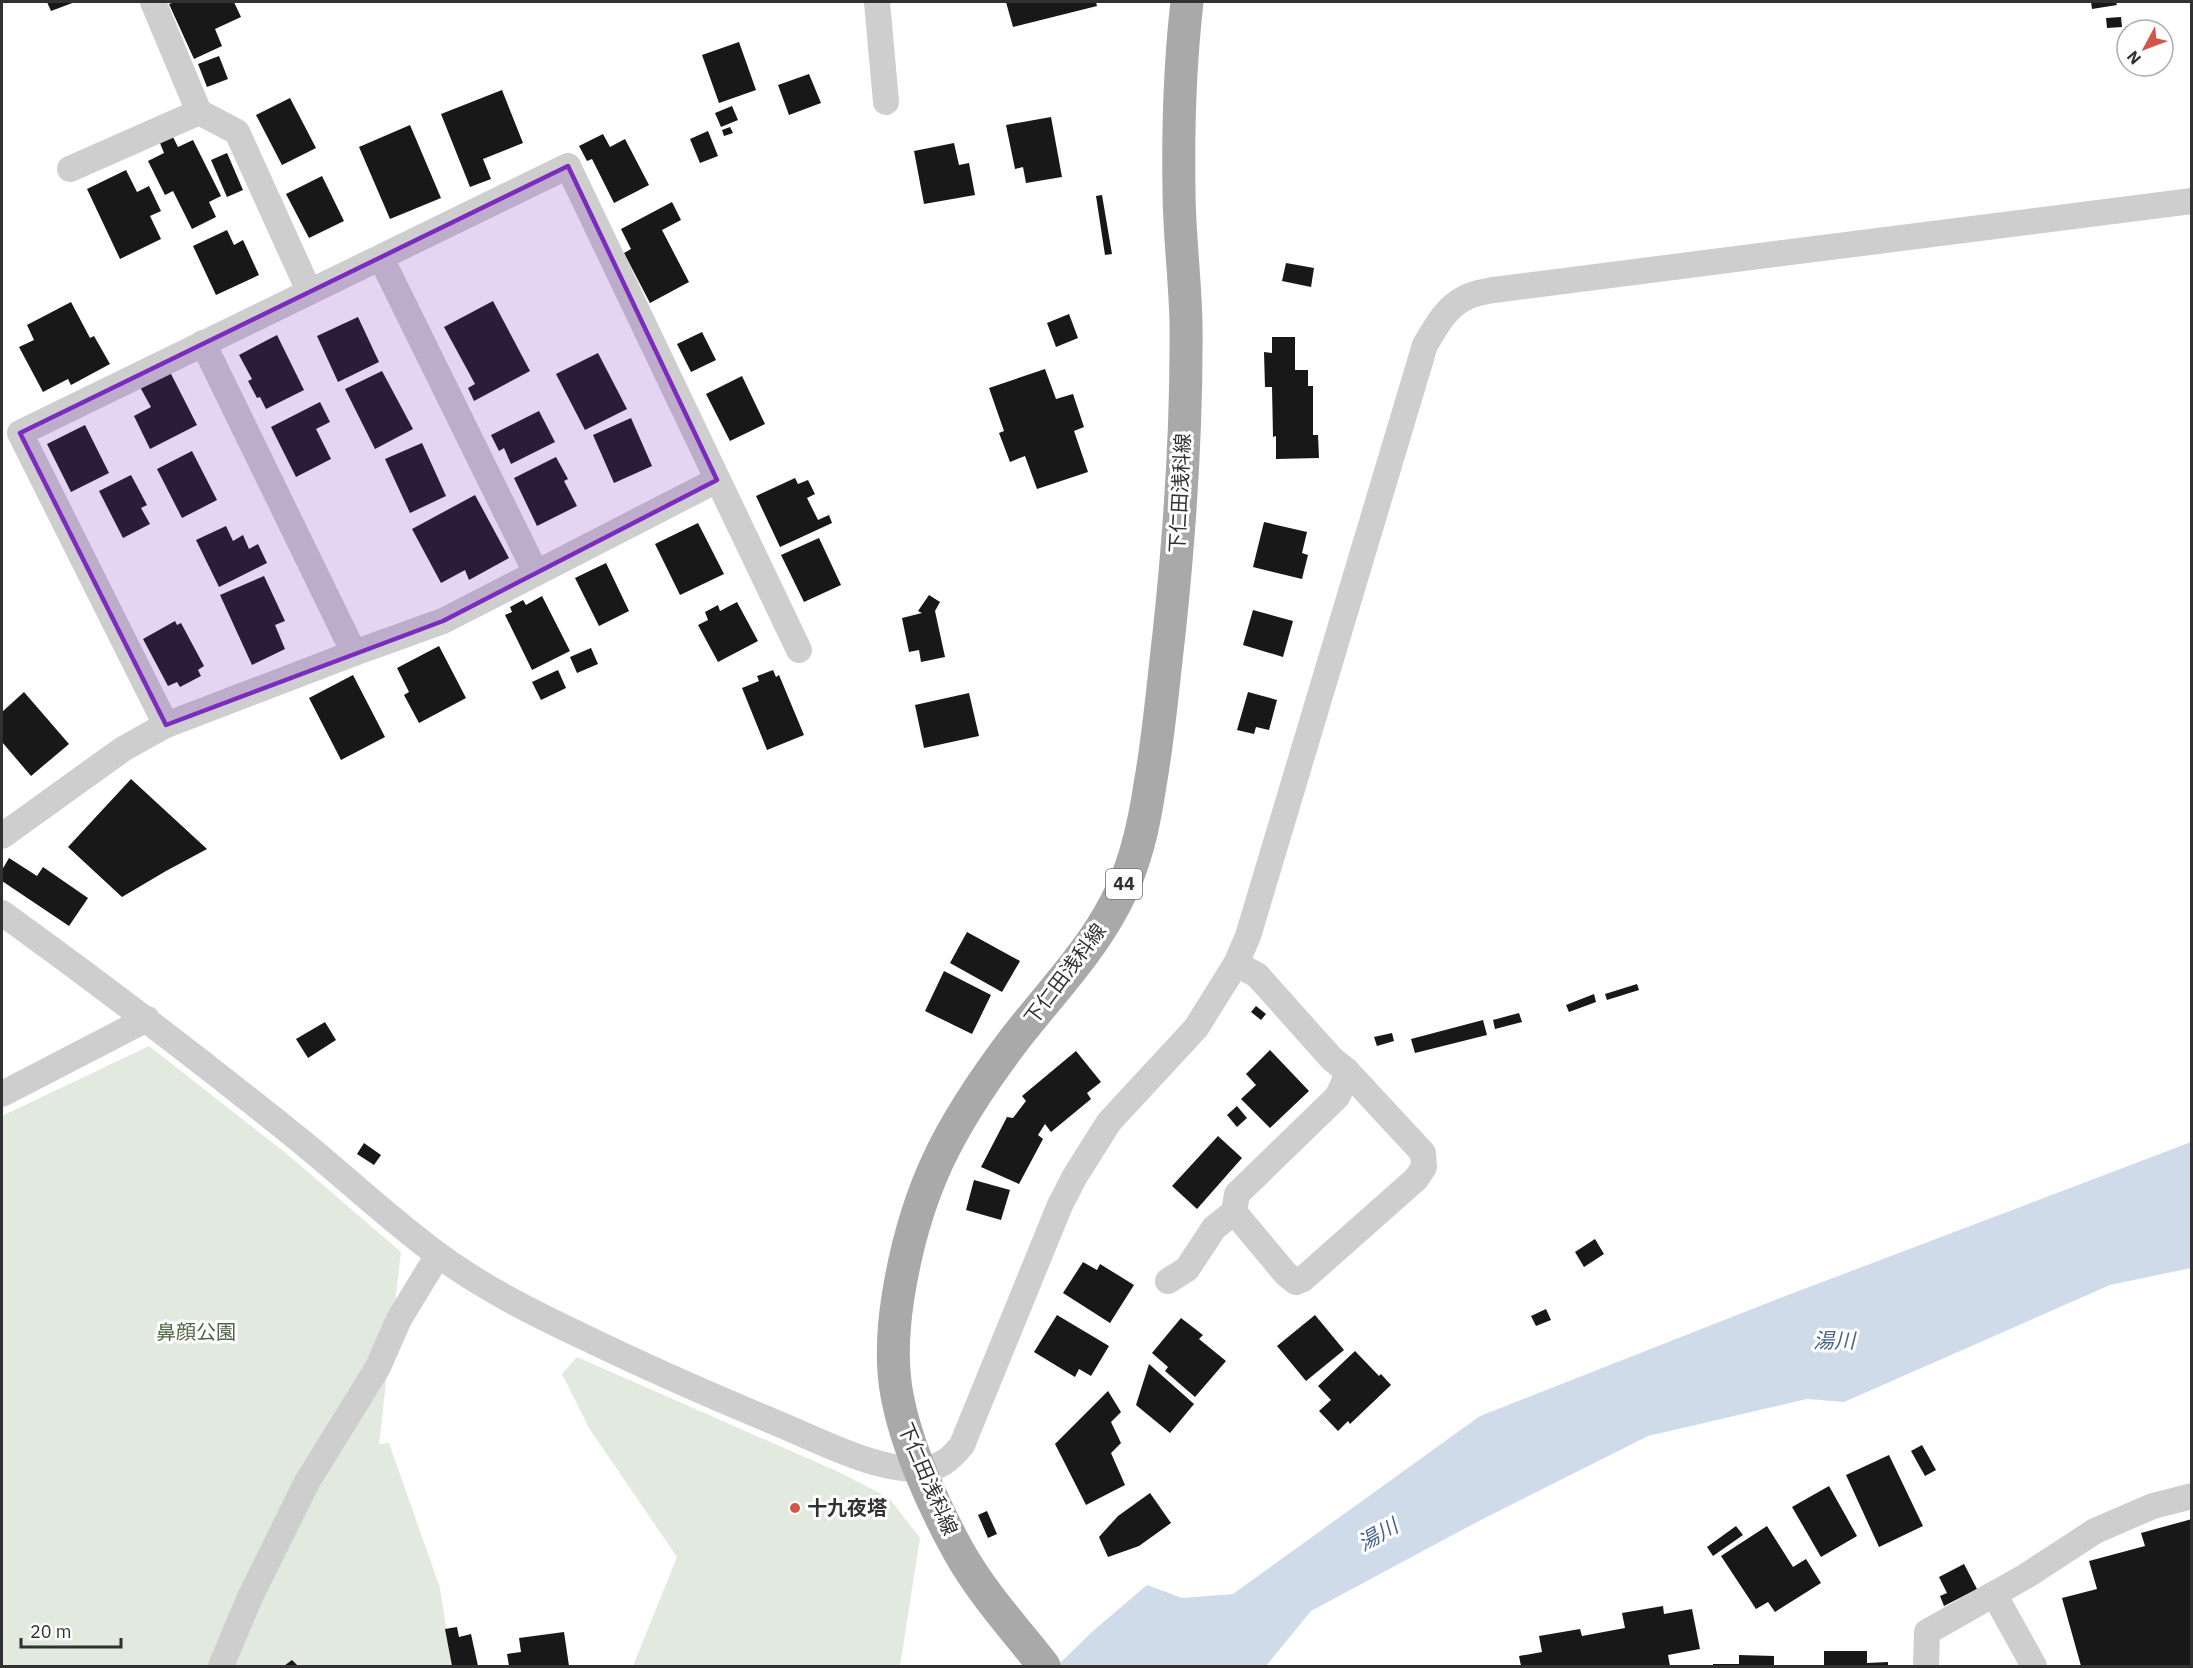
<svg xmlns="http://www.w3.org/2000/svg" width="2193" height="1668" font-family="'IBM Plex Sans','Noto Sans JP',sans-serif">
<style>
.green{fill:#e2e9de}
.water{fill:#cfdbe9}
.building{fill:#181818}
.lines{fill:none;stroke-linecap:round;stroke-linejoin:round}
.street{stroke:#cecece;stroke-width:26}
.primary{stroke:#a9a9a9;stroke-width:33}
.marked{fill:#7b2cbf;fill-opacity:0.2;stroke:#7b2cbf;stroke-width:4.5;stroke-linejoin:round}
.poi-dot{fill:#d35547;stroke:#fff;stroke-width:2}
.labels{text-anchor:middle;stroke-width:6;stroke-linejoin:round;paint-order:stroke}
.shield{fill:#fff;stroke:#6f6f6f;stroke-width:1.5}
.shield-label{font-size:18px;font-weight:bold;fill:#313131}
.street-label{font-size:20px;fill:#313131;stroke:#fff}
.park-label{font-size:20px;fill:#4e6842;stroke:#fff}
.poi-label{font-size:20px;font-weight:bold;fill:#313131;stroke:#fff;text-anchor:start}
.water-label{font-size:21px;font-style:italic;fill:#47658b;stroke:#fff}
</style>
<rect width="100%" height="100%" fill="#fff"/>
<g class="green">
<path d="M149 1046 287 1154 401 1252 379 1444 389 1443 440 1588 452 1666H2V1116Z"/>
<path d="M577 1357 841 1473 889 1498 920 1538 900 1666H633L677 1557 589 1428 562 1374Z"/>
</g>
<path class="water" d="M2191 1142V1268L2110 1285 1844 1402 1807 1399 1648 1436 1475 1523 1311 1611 1266 1666H1057L1093 1631 1147 1585 1182 1598 1233 1594 1480 1416 1775 1300Z"/>
<g class="building">
<path d="M47 2H75L51 11Z"/>
<path d="M175 2H234L241 17 215 29 222 46 194 59 169 4Z"/>
<path d="M1006 2H1096L1097 6 1013 27Z"/>
<path d="M2091 2H2116L2117 5 2092 9Z"/>
<path d="M2121 17 2122 27 2107 28 2106 18Z"/>
<path d="M739 42 756 90 719 103 702 55Z"/>
<path d="M219 56 228 79 207 87 198 64Z"/>
<path d="M809 74 821 103 789 115 778 85Z"/>
<path d="M502 90 523 143 483 159 491 179 470 187 441 114Z"/>
<path d="M290 98 316 148 282 165 256 115Z"/>
<path d="M732 106 738 120 721 127 715 113Z"/>
<path d="M1051 117 1062 177 1026 183 1023 167 1015 169 1006 125Z"/>
<path d="M410 125 441 198 390 219 359 147Z"/>
<path d="M730 127 733 133 724 136 722 130Z"/>
<path d="M708 131 718 156 700 163 690 139Z"/>
<path d="M603 134 610 147 625 139 649 185 614 203 592 159 587 161 579 146Z"/>
<path d="M173 137 178 147 193 140 221 196 209 202 216 217 192 229 173 191 165 195 148 161 164 153 160 143Z"/>
<path d="M954 143 959 165 969 163 975 195 924 204 914 151Z"/>
<path d="M227 153 243 190 227 197 211 160Z"/>
<path d="M126 170 137 192 149 186 161 211 150 216 161 239 120 259 87 189Z"/>
<path d="M322 176 344 221 309 238 286 194Z"/>
<path d="M1102 195 1112 254 1105 255 1096 196Z"/>
<path d="M672 202 681 220 662 230 689 282 650 303 624 253 631 249 621 229Z"/>
<path d="M227 230 234 245 243 240 259 275 216 295 193 246Z"/>
<path d="M1286 263 1314 268 1311 287 1282 281Z"/>
<path d="M493 301 530 371 474 401 468 388 475 384 444 327Z"/>
<path d="M71 302 90 338 94 336 110 364 71 385 68 379 43 392 19 347 34 340 27 325Z"/>
<path d="M1069 314 1078 338 1056 347 1047 323Z"/>
<path d="M358 317 379 362 338 382 317 336Z"/>
<path d="M702 332 716 360 691 372 677 344Z"/>
<path d="M277 335 304 390 266 409 260 397 257 398 248 381 252 379 239 355Z"/>
<path d="M1272 337H1295V370H1308V386H1313V435H1318L1319 458 1276 459V436L1273 437 1272 387H1265L1264 352 1272 353Z"/>
<path d="M598 353 627 409 585 430 556 374Z"/>
<path d="M1045 369 1056 399 1073 394 1084 427 1074 431 1088 472 1037 489 1025 456 1010 462 999 433 1004 431 989 388Z"/>
<path d="M382 371 413 429 375 449 345 389Z"/>
<path d="M170 372 197 425 150 449 134 416 151 407 140 387Z"/>
<path d="M742 376 765 424 730 441 706 394Z"/>
<path d="M320 402 330 422 316 429 331 459 296 477 271 427Z"/>
<path d="M539 411 555 442 511 464 504 448 499 451 491 435Z"/>
<path d="M631 418 652 466 614 483 593 435Z"/>
<path d="M85 425 109 473 71 492 47 444Z"/>
<path d="M422 443 446 496 410 513 385 459Z"/>
<path d="M192 451 217 500 182 518 157 469Z"/>
<path d="M556 457 568 479 564 481 577 506 537 526 514 478Z"/>
<path d="M131 475 147 505 141 508 150 524 123 538 99 491Z"/>
<path d="M795 478 798 484 808 480 815 494 807 498 818 520 829 515 832 523 780 547 756 496Z"/>
<path d="M475 495 509 558 469 580 465 570 441 583 412 529Z"/>
<path d="M1264 522 1307 532 1302 553 1308 555 1302 579 1253 567Z"/>
<path d="M698 523 724 574 680 595 655 544Z"/>
<path d="M226 526 233 541 243 535 249 549 258 544 267 563 219 587 196 540Z"/>
<path d="M819 538 841 585 804 602 781 555Z"/>
<path d="M606 563 629 611 599 626 575 578Z"/>
<path d="M264 576 285 621 275 625 285 649 252 665 220 595Z"/>
<path d="M929 595 940 602 935 611 945 657 921 662 919 650 909 652 902 618 922 613 918 611Z"/>
<path d="M542 596 570 651 532 670 505 615 512 612 510 607 523 600 526 605Z"/>
<path d="M737 602 758 641 718 662 698 625 708 620 705 612 718 605 720 611Z"/>
<path d="M1253 610 1293 621 1283 657 1243 645Z"/>
<path d="M175 621 177 625 181 623 204 666 198 670 201 676 180 687 177 682 168 686 143 639Z"/>
<path d="M439 646 466 698 419 723 404 695 409 692 397 668Z"/>
<path d="M591 648 598 664 577 673 570 657Z"/>
<path d="M558 670 566 688 541 700 532 682Z"/>
<path d="M773 670 776 677 779 675 804 735 767 750 742 688 759 681 757 676Z"/>
<path d="M353 675 385 737 341 760 309 698Z"/>
<path d="M24 692 69 744 31 776 2 742V712Z"/>
<path d="M1248 692 1277 700 1269 730 1256 727 1254 734 1237 730Z"/>
<path d="M969 693 979 736 924 748 915 705Z"/>
<path d="M131 779 207 849 166 871 122 897 68 847Z"/>
<path d="M9 858 37 876 43 867 88 898 69 926 2 881V870Z"/>
<path d="M967 932 1020 961 1002 992 950 963Z"/>
<path d="M944 971 991 995 972 1034 925 1011Z"/>
<path d="M1637 984 1639 990 1607 1000 1605 994Z"/>
<path d="M1594 994 1596 1002 1569 1012 1566 1005Z"/>
<path d="M1256 1006 1266 1014 1261 1020 1251 1012Z"/>
<path d="M1519 1013 1522 1022 1495 1029 1493 1020Z"/>
<path d="M1483 1020 1487 1035 1415 1053 1411 1039Z"/>
<path d="M325 1022 336 1040 308 1058 296 1039Z"/>
<path d="M1392 1033 1394 1041 1377 1046 1374 1037Z"/>
<path d="M1270 1050 1309 1091 1270 1128 1241 1099 1256 1085 1246 1074Z"/>
<path d="M1076 1051 1101 1082 1087 1093 1091 1099 1051 1132 1045 1124 1038 1135 1043 1139 1019 1184 981 1167 1007 1117 1013 1118 1026 1101 1022 1096Z"/>
<path d="M1237 1106 1247 1118 1237 1127 1227 1115Z"/>
<path d="M1218 1136 1242 1158 1197 1209 1172 1186Z"/>
<path d="M364 1143 381 1155 374 1165 357 1154Z"/>
<path d="M974 1180 1010 1190 1001 1220 966 1210Z"/>
<path d="M1595 1239 1604 1254 1584 1267 1575 1252Z"/>
<path d="M1083 1262 1097 1270 1100 1264 1134 1285 1110 1323 1063 1293Z"/>
<path d="M1546 1309 1551 1320 1536 1326 1531 1316Z"/>
<path d="M1057 1315 1109 1346 1091 1376 1079 1369 1075 1377 1034 1352Z"/>
<path d="M1315 1315 1344 1350 1306 1381 1277 1346Z"/>
<path d="M1181 1318 1203 1335 1199 1339 1226 1361 1195 1397 1165 1371 1168 1367 1152 1353Z"/>
<path d="M1355 1351 1379 1376 1381 1374 1391 1385 1350 1424 1348 1421 1338 1431 1319 1411 1331 1400 1318 1386Z"/>
<path d="M1149 1364 1194 1404 1170 1433 1136 1405Z"/>
<path d="M1108 1391 1121 1412 1111 1422 1121 1443 1111 1453 1125 1485 1086 1505 1055 1444Z"/>
<path d="M1922 1445 1936 1470 1925 1476 1911 1451Z"/>
<path d="M1889 1455 1923 1526 1879 1547 1846 1475Z"/>
<path d="M1829 1486 1857 1536 1821 1557 1792 1507Z"/>
<path d="M1150 1493 1171 1523 1139 1546 1108 1557 1099 1537 1118 1516Z"/>
<path d="M987 1511 997 1534 988 1538 978 1515Z"/>
<path d="M2192 1519V1666H2081L2062 1598 2097 1589 2089 1561 2145 1546 2141 1533Z"/>
<path d="M1736 1526 1743 1535 1713 1556 1707 1547Z"/>
<path d="M1767 1526 1793 1567 1806 1559 1821 1583 1775 1612 1768 1602 1756 1609 1721 1556Z"/>
<path d="M1964 1564 1977 1589 1944 1606 1940 1596 1947 1593 1939 1577Z"/>
<path d="M1663 1606 1664 1614 1692 1609 1700 1649 1668 1655 1670 1666H1521L1519 1656 1542 1652 1539 1636 1580 1629 1582 1636 1625 1628 1622 1613Z"/>
<path d="M457 1627 459 1637 471 1634 478 1666H452L445 1629Z"/>
<path d="M564 1632 569 1666H509L507 1654 521 1652 519 1638Z"/>
<path d="M1824 1651H1867V1663L1888 1662V1666H1824Z"/>
<path d="M1739 1655 1774 1656V1666H1713V1664H1739Z"/>
<path d="M292 1660 298 1666H284Z"/>
</g>
<g class="lines">
<g class="street">
<path d="M153 2 199 112 237 132 309 291"/>
<path d="M877 2 886 102"/>
<path d="M70 169 199 112"/>
<path d="M381 258 536 573"/>
<path d="M203 343 354 653"/>
<path d="M166 725 354 653 443 621 717 480"/>
<path d="M2 836 123 749 166 725 20 433 568 166 799 650"/>
<path d="M2 913C102 985 200 1060 297 1138 344 1176 388 1218 437 1254 483 1288 535 1314 586 1338 650 1369 714 1397 779 1424 819 1441 877 1471 920 1469 939 1469 950 1460 962 1445L1060 1205 1075 1176 1109 1122 1196 1028 1236 964 1248 936 1425 345C1435 328 1446 307 1465 298 1473 293 1484 292 1493 290L2192 201"/>
<path d="M2 1094 147 1019"/>
<path d="M1234 1212 1286 1274 1296 1282 1303 1279 1416 1179 1424 1167 1423 1153 1347 1071 1332 1059 1257 975 1236 964"/>
<path d="M1168 1281 1187 1269 1214 1228 1234 1212 1237 1194 1337 1097 1343 1085 1347 1071"/>
<path d="M1994 1594 2034 1666"/>
<path d="M221 1666 250 1597 307 1482 378 1367 399 1319 438 1255"/>
<path d="M1926 1666 1927 1632 2026 1576 2095 1531 2153 1506 2192 1496"/>
</g>
<path class="primary" d="M1044 1666C1015 1629 982 1593 959 1552 934 1507 906 1445 897 1395 891 1363 893 1329 898 1297 915 1190 949 1126 1014 1040 1048 996 1089 954 1115 904 1135 868 1144 825 1150 785 1159 735 1163 684 1169 634 1180 531 1187 427 1186 322 1185 278 1179 233 1179 189 1178 127 1180 63 1187 2"/>
</g>
<path class="marked" d="M568 166 717 480 443 621 166 725 20 433Z"/>
<circle class="poi-dot" cx="795" cy="1508" r="6"/>
<g class="labels">
<rect class="shield" x="1106" y="869" width="36" height="30" rx="4.5"/>
<g class="shield-label">
<text x="1124" y="890">44</text>
</g>
<g class="street-label">
<text transform="translate(1180 493) rotate(-87)" y="7">下仁田浅科線</text>
<text transform="translate(1065 974) rotate(-53)" y="7">下仁田浅科線</text>
<text transform="translate(928 1479) rotate(67)" y="7">下仁田浅科線</text>
</g>
<g class="park-label">
<text x="196" y="1339">鼻顔公園</text>
</g>
<g class="poi-label">
<text x="807" y="1515">十九夜塔</text>
</g>
<g class="water-label">
<text x="1834" y="1348">湯川</text>
<text transform="translate(1378 1535) rotate(-30)" y="7">湯川</text>
</g>
</g>
<rect width="2193" height="1668" fill="none" stroke="#313131" stroke-width="6"/>
<g transform="translate(2145 48) rotate(229)"><circle r="28" fill="#ffffff" stroke="#adadad" stroke-width="1.5"/>
<path d="M0-4.5L10 22L0 15L-10 22Z" fill="#d35547"/>
<text y="-9" font-size="16" font-weight="bold" text-anchor="middle" fill="#313131">N</text>
</g>
<path d="M21 1638v9h100v-9" fill="none" stroke="#313131" stroke-width="3"/>
<text x="30" y="1638" font-size="18" fill="#313131" stroke="#ffffff" stroke-width="4.5" paint-order="stroke">20 m</text>
</svg>
